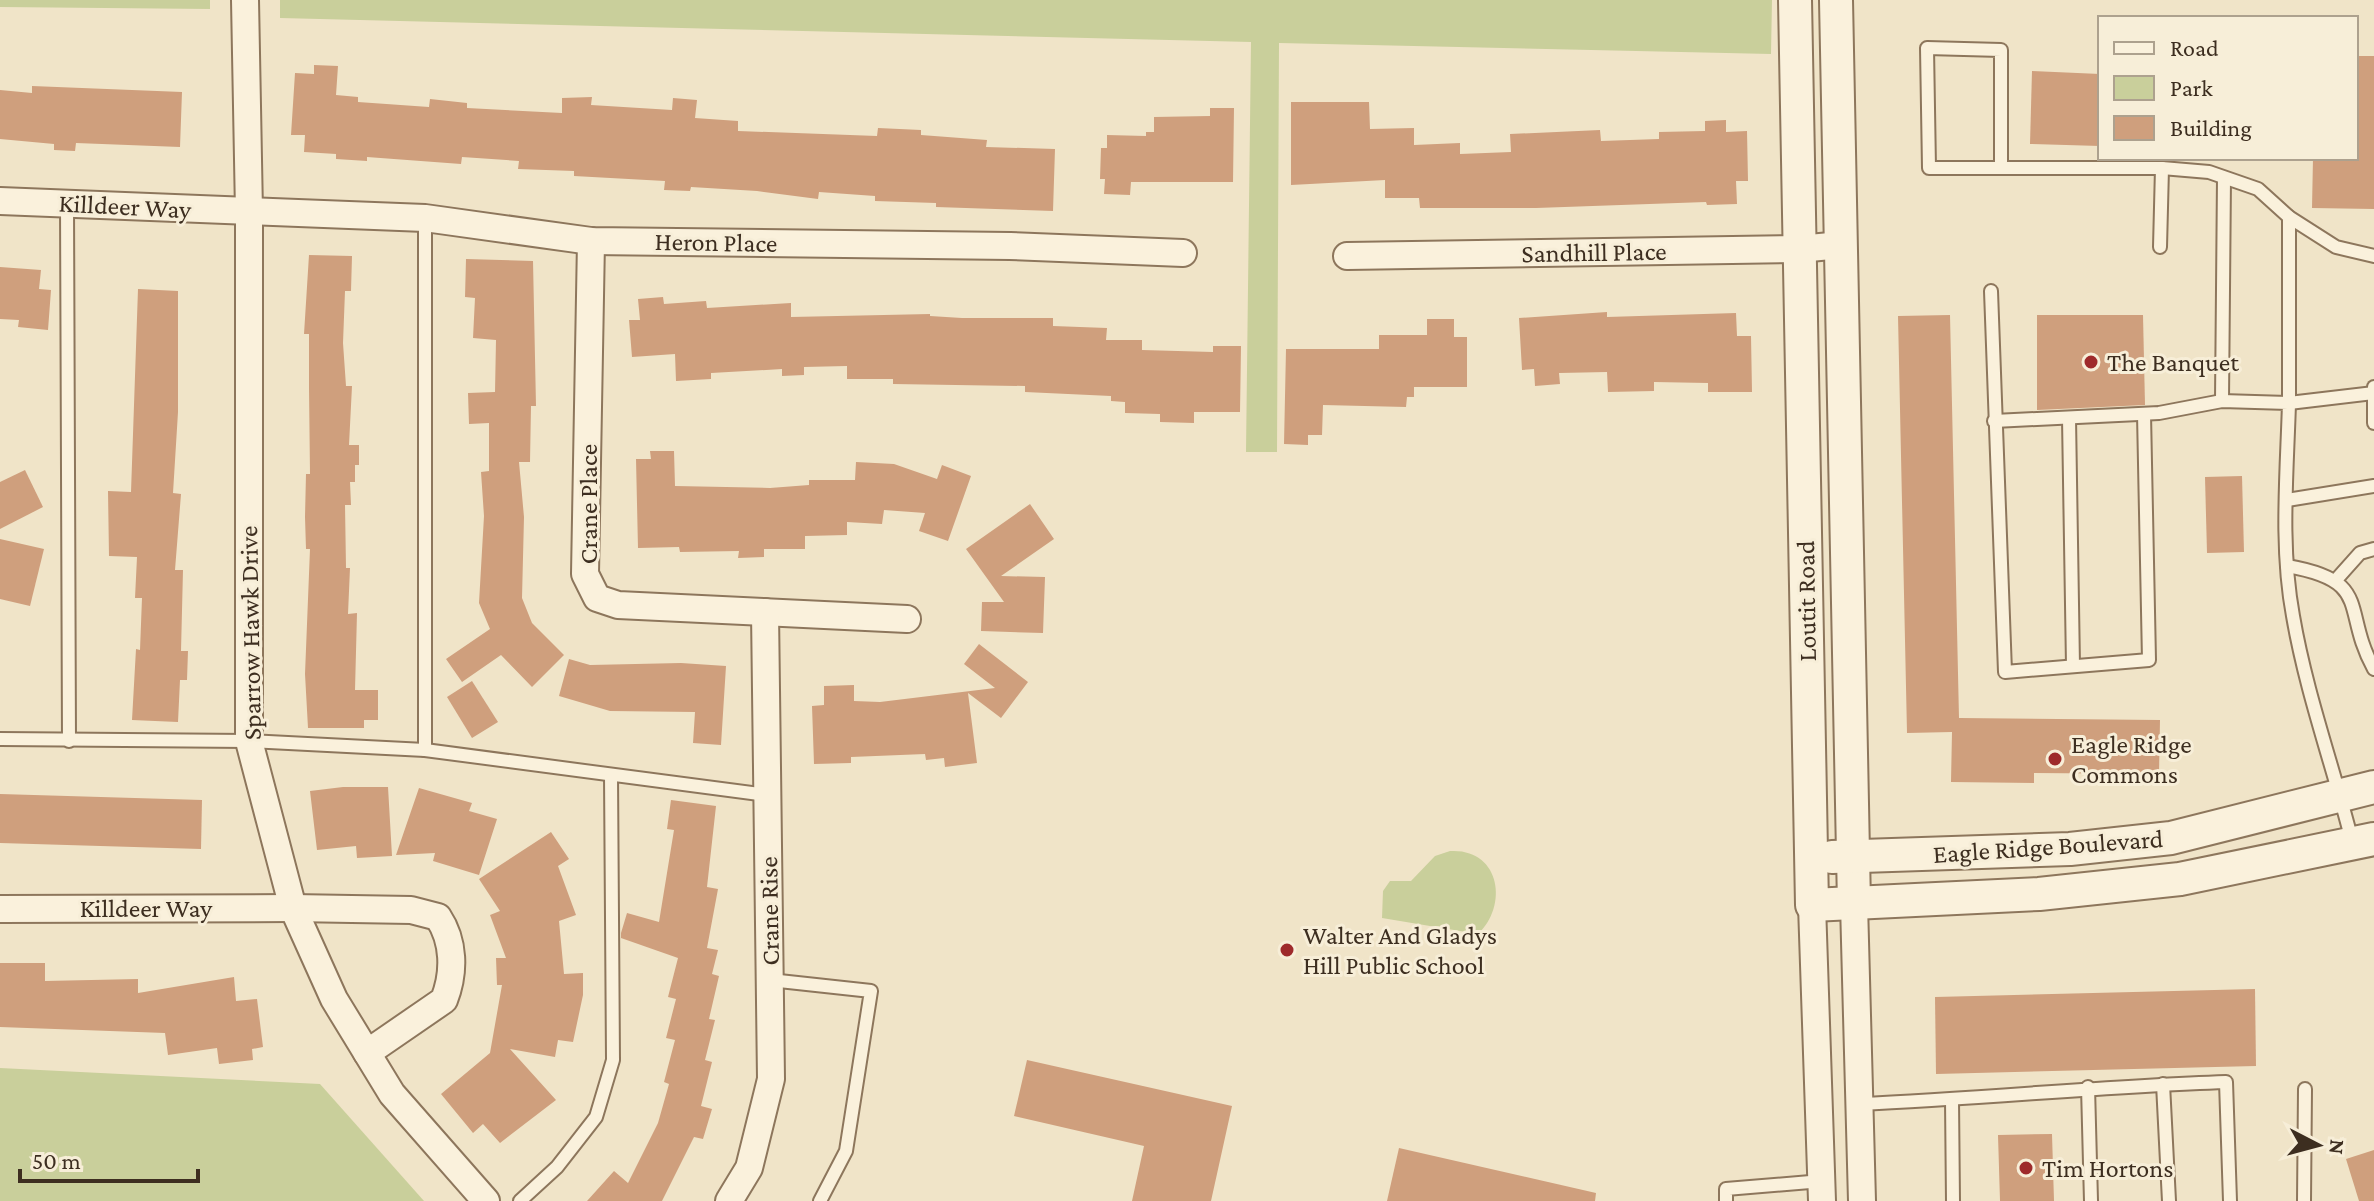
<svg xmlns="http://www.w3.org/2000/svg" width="2374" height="1201" font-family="'Crimson Pro',serif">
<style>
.green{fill:#c9cf9b}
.building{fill:#cf9f7d}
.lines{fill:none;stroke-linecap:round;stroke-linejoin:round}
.service-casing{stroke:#8d765c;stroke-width:16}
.minor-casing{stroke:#8d765c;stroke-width:30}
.tertiary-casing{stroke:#8d765c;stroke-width:36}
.service{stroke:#faf1dc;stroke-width:12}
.minor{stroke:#faf1dc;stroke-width:26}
.tertiary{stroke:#faf1dc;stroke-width:32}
.poi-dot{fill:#9e2a2b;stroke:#f7eed8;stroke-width:3}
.labels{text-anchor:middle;stroke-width:6;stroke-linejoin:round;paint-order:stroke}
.street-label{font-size:26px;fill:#3d2e20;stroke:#f7eed8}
.poi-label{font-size:26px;fill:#3d2e20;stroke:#f7eed8;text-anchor:start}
</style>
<rect width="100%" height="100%" fill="#f0e4c8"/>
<g class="green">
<path d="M0 0H210V9L0 7Z"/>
<path d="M280 0H1772L1771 54 1279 43 1277 452H1246L1251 42 280 18Z"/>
<path d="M1450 851C1500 848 1509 905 1478 934L1382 918 1383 891 1390 881H1411L1435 856Z"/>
<path d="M0 1068 320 1084 424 1201H0Z"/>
</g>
<g class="building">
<path d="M2356 56H2374V209L2312 208 2313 158H2356Z"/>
<path d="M314 65 338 66 336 95 358 97V102L429 107 430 99 467 103V108L562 113V98L592 97 591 105 672 110 673 98 697 100 695 118 738 121V131L877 136 878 128 921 130V135L987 140 986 147 1055 149 1053 211 936 207V203L875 201V196L819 192 818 199 757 191 691 187 690 191 664 190 665 181 574 176V171L518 169 519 161 462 157 461 164 367 157V161L336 159V154L304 152 305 135H291L295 73 314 74Z"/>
<path d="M2032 71 2100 74V146L2030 144Z"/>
<path d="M32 86 182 92 180 147 76 143 75 151 54 150V144L0 139V90L32 93Z"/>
<path d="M1291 102H1369L1370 129 1414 128V145L1460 143V154L1511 152 1510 134 1600 130 1601 141 1659 139V132L1705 131V121L1726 120V132L1747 131 1748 181H1736L1737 204 1707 205 1706 202 1536 208H1420L1419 198H1385V180L1291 185Z"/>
<path d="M1210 108H1234L1233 182H1131L1130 195 1104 194 1105 179H1100L1101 148H1107V135L1146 136V132H1154V117L1210 116Z"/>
<path d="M309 255 352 256 351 291H345L343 343 346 386H352L349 445H359V465H355V482H350L351 505H345L346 568H350L348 614 357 613 355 690H378V720H364V728H308L305 674 310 549H306L305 517 306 474H310L309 388V334H304Z"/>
<path d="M466 259 533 261 536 406H531L530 462H519L524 517 522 598 532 623 564 655 532 687 501 655 462 682 446 659 490 629 479 603 484 516 481 472 489 471V423L469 424 468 393 495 392 496 340 473 338 475 298 465 297Z"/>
<path d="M0 267 41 270 39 289 51 290 48 330 18 327 19 320 0 319Z"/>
<path d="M138 289 178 291V412L173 493 181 494 175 570H183L181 651H188L187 680H180L178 722 132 720 136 649 140 650 142 598H135L137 557 109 556 108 491 131 492Z"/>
<path d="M663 297 664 304 706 301 707 308 791 303V317L930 314V316L962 318H1053V326L1107 328 1106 340H1142V350L1213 352V346H1241L1240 412H1194V423L1160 422V414L1125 413V402L1111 401V396L1025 392V386L893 384V379H847V366L804 367V375L782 376V369L711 373V379L676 381 675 354 632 357 629 320H640L638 299Z"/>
<path d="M1607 312V317L1736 313 1737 336H1751L1752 392H1708V383L1654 382V391L1608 392 1607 372 1559 373 1560 384 1535 386 1534 369 1522 370 1519 318Z"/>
<path d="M1950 315 1959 718 2160 720 2159 774 2034 773V783L1951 782 1952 732 1907 733 1898 316Z"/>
<path d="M2037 315H2143L2145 405 2037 410Z"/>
<path d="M1427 319H1454V337H1467V387H1414V397H1407L1406 407 1323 405 1322 435H1308V445L1284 444 1286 349H1379V335H1427Z"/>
<path d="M650 451H674L675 486 770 488 809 485V480H855L856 462 894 464 937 479 942 465 971 476 948 541 919 531 925 513 884 510 882 524 847 522V535L805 536V549H764V557L738 558 739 551 680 552 679 547 638 548 636 459H651Z"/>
<path d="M25 470 43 507 0 529V482Z"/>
<path d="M2242 476 2244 552 2207 553 2205 477Z"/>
<path d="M1030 504 1054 539 1001 576 1045 577 1043 633 981 631 982 602H1004L966 549Z"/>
<path d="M0 539 44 549 30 606 0 599Z"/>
<path d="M979 644 1028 682 1001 718 968 693 977 763 945 767 944 758 926 760 925 754 851 757V763L814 764 812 706 824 705V686L854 685V701L880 702 995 688 964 664Z"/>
<path d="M569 659 590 665 681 663 726 666 721 745 693 743 695 712 610 711 559 696Z"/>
<path d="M472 681 498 722 472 738 447 697Z"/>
<path d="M343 787H388L392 856 357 858 356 846 317 850 310 791Z"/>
<path d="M419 788 472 803 469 811 497 819 479 875 433 861 435 853 396 855Z"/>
<path d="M0 794 202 800 201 849 0 843Z"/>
<path d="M671 800 716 806 707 887 718 889 707 948 718 950 712 974 719 976 709 1019 715 1020 705 1060 712 1062 701 1106 712 1109 703 1139 694 1137 662 1201H587L614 1171 628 1183 658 1123 669 1084 664 1082 675 1040 666 1038 676 999 668 997 678 958 621 938V933L627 913 659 922 674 830 667 829Z"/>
<path d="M551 832 569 859 558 866 576 915 559 921 564 974 583 973V995L573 1042 558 1040 555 1057 510 1049 556 1100 500 1143 483 1124 473 1133 441 1094 490 1053 502 985H497L496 958H506L490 915 500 911 479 879Z"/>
<path d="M0 963H45V981L138 979V993L234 977 236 1001 257 999 263 1047 252 1049 253 1060 219 1064 217 1048 168 1055 165 1033 0 1027Z"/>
<path d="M2255 989 2256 1066 1936 1074 1935 997Z"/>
<path d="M1027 1060 1232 1106 1211 1201H1132L1144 1146 1014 1116Z"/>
<path d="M2052 1134 2054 1201H2000L1998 1135Z"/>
<path d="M1399 1148 1596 1193 1595 1201H1387Z"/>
<path d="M2374 1150V1201H2359L2346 1159Z"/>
</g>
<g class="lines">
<g class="service-casing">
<g id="service">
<path d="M2001 168V50L1927 48 1929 168H2162L2160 247"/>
<path d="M2162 168 2209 172 2258 189 2289 217 2336 247 2374 256"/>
<path d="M67 203 69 741"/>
<path d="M2289 217V403L2374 393"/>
<path d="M1991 291 2005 672 2149 660 2144 414"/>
<path d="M2374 387V423"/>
<path d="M2222 401 2224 178"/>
<path d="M2069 418 2073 666"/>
<path d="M1994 421 2159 413 2222 401 2289 403C2287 473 2280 546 2293 616 2306 692 2333 766 2352 841"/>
<path d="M2287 500 2374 486"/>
<path d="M2287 566C2374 581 2341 610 2374 669"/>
<path d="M2335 581 2360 553 2374 549"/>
<path d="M0 739 249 741 425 750 767 795"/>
<path d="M425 750V218"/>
<path d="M770 980 871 991 846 1151 820 1201"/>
<path d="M2163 1084 2169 1201"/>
<path d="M2088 1087 2091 1201"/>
<path d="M1952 1100 1953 1201"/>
<path d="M1859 1104C1982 1099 2103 1086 2226 1082L2230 1201"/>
<path d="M520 1201 557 1167 596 1117 613 1060 611 775"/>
<path d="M1726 1201V1189L1822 1181"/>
<path d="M2304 1201 2305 1089"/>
</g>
</g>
<g class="minor-casing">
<g id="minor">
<path d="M245 0 249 212V741L293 908 334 999 392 1094 486 1201"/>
<path d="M0 201 425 218 591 241 1010 246 1183 253"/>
<path d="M591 241 585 574 597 598 618 605 907 619"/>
<path d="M1347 256 1799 249 1841 245"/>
<path d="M1854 904 1862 1201"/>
<path d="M1812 905 1822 1201"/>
<path d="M0 909 293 908 411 910 438 917C454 941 455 972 444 1000L367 1053"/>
<path d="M729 1201 749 1168 771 1079 765 612"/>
</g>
</g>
<g class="tertiary-casing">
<g id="tertiary">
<path d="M1795 0 1812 905 2039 894 2180 879 2374 839"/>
<path d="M1836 0 1854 904"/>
<path d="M1832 857 2070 849 2171 838 2374 787"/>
</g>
</g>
<use href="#service" class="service"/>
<use href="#minor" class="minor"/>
<use href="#tertiary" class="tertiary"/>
</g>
<g class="poi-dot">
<circle cx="2091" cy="362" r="8"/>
<circle cx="2055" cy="759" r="8"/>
<circle cx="1287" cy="950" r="8"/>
<circle cx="2026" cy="1168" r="8"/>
</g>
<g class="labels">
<g class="street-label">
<text transform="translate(125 206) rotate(3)" y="9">Killdeer Way</text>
<text transform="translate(716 242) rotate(1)" y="9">Heron Place</text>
<text transform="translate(1594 252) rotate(-1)" y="9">Sandhill Place</text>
<text transform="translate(588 504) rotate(-90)" y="9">Crane Place</text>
<text transform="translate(1806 601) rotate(-91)" y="9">Loutit Road</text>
<text transform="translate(250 633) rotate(-91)" y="9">Sparrow Hawk Drive</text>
<text transform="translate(2048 846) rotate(-4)" y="9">Eagle Ridge Boulevard</text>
<text x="146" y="917">Killdeer Way</text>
<text transform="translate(769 911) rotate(-91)" y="9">Crane Rise</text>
</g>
<g class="poi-label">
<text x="2107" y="371">The Banquet</text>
<text x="2071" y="753">Eagle Ridge<tspan x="2071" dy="30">Commons</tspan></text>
<text x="1303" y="944">Walter And Gladys<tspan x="1303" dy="30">Hill Public School</tspan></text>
<text x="2042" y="1177">Tim Hortons</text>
</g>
</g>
<rect x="2098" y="16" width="260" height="144" fill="#f7eed8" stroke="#ada18e" stroke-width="2"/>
<rect x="2114" y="42" width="40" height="12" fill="#faf1dc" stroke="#ada18e" stroke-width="2"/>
<text x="2170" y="56" font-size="24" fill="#3d2e20">Road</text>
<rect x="2114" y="76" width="40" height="24" fill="#c9cf9b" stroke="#ada18e" stroke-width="2"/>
<text x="2170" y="96" font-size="24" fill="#3d2e20">Park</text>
<rect x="2114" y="116" width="40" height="24" fill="#cf9f7d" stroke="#ada18e" stroke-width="2"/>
<text x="2170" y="136" font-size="24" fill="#3d2e20">Building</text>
<g transform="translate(2318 1145) rotate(96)" stroke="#f7eed8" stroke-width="6" paint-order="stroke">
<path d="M0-6L14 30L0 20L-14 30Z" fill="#3d2e20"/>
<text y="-12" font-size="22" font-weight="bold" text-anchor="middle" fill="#3d2e20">N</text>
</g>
<path d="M20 1169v12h178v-12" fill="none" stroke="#3d2e20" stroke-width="4"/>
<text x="32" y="1169" font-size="24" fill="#3d2e20" stroke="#f7eed8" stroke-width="6" paint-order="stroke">50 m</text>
</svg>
